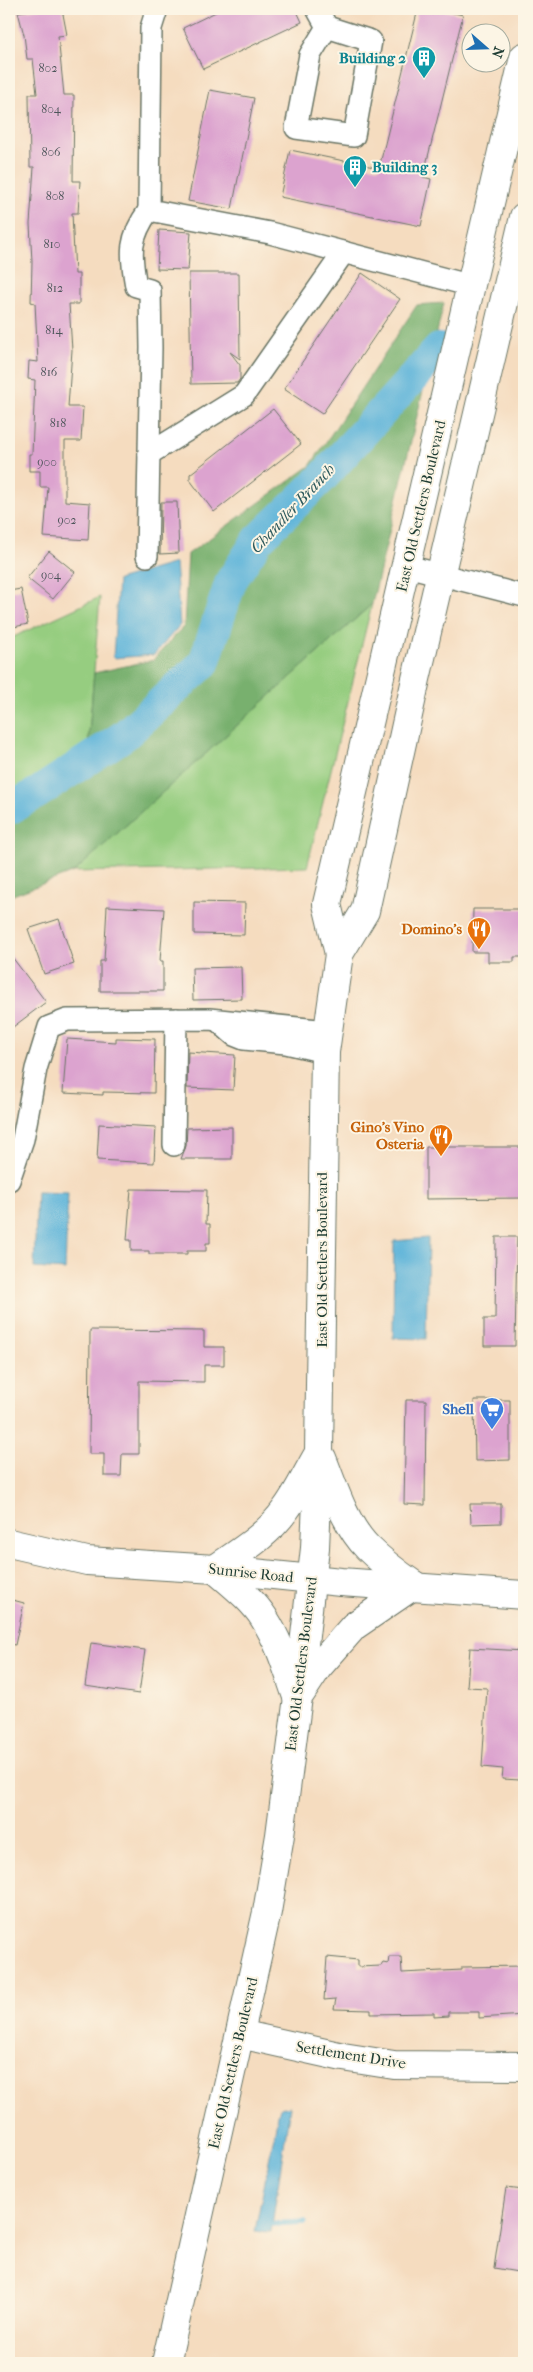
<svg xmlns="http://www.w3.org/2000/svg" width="533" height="2372" font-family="'IM FELL French Canon',serif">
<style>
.green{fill:#96cd80;stroke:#5a855a}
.forest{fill:#78b06e;stroke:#4c7651}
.water{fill:#5cb3d9;stroke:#3e7886}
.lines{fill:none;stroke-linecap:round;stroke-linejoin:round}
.stream{stroke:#5cb3d9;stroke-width:5.5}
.river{stroke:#5cb3d9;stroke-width:32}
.building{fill:#dca3cf}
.street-casing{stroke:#6a7565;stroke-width:24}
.secondary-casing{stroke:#6a7565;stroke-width:30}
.street{stroke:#fff;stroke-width:21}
.secondary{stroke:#fff;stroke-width:28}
.labels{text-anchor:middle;stroke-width:4;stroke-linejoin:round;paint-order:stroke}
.number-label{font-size:12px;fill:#4e565b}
.culture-label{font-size:15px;font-weight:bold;fill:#0d838f;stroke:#fcf5e5;text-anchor:end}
.street-label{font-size:15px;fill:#1f3d34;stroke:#fcf5e5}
.food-label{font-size:15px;font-weight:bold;fill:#c56008;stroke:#fcf5e5;text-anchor:end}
.shop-label{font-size:15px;font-weight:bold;fill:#366cbe;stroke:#fcf5e5;text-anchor:end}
.water-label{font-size:16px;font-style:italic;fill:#2e5a5d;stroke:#fcf5e5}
</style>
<rect width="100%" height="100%" fill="#fcf5e5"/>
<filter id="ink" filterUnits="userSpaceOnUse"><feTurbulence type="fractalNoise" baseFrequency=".02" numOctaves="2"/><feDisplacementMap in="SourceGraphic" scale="10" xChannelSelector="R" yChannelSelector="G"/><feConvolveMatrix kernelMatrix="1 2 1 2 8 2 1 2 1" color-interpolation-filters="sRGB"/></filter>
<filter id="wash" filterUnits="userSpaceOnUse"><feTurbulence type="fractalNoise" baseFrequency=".0096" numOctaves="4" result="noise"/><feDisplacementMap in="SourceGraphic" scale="20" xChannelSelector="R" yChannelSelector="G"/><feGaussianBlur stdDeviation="1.12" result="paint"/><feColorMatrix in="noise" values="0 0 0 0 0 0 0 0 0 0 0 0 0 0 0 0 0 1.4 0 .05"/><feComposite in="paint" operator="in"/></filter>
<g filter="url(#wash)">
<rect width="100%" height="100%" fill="#f5dcbf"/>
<g class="green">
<path d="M100 597 88 746 9 794V639Z"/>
<path d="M372 604 307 867 74 872Z"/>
</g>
<path class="forest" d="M444 303 372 604 74 872 13 895 9 901V794L88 746 94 673 153 660 184 626 188 554 310 466 417 305Z"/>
<g class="water">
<path d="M175 563 180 625 154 655 113 658 118 580Z"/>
<path d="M37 1192 68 1193 65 1270 34 1268Z"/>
<path d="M428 1238 426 1339 393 1338 394 1241Z"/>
<path d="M290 2106 271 2232 255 2231 278 2115 280 2108Z"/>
</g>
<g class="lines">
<path class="stream" d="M272 2224 305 2222"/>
<path class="river" d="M9 809 39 792 125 735 204 663 231 581 258 540 322 478 439 349"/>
</g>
<g id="blocks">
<g class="building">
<path d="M36 9H62L67 35 58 36 64 95H74L73 181H80L78 213H72L75 274H79V304H69L72 350 68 407H83L81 441H65V501L90 503 88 540 44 537 48 487H40V471H29V454H32L35 380 28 379 29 361 38 362 35 303 31 302 32 262 30 224 34 167H30L29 94H37L33 59H27L24 35 18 12Z"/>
<path d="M222 9H296L302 22 203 69 183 28Z"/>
<path d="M418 9H436L463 15 423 177 431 179 421 226 280 197 290 150 379 168Z"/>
<path d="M210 90 254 98 232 209 188 201Z"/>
<path d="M159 230 191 232 188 270 157 269Z"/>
<path d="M189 273H239L240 359 230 352 240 365V379L237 383 191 384Z"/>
<path d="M362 273 400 299 322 414 284 389Z"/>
<path d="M273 409 301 444 214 512 190 480V474Z"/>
<path d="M161 502H177L179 553 160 554Z"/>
<path d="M49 551 75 572 53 599 27 578Z"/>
<path d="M21 589 28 624 9 628V591Z"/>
<path d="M194 902 245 903 244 935 194 934Z"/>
<path d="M107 906 164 909 160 961H163V991H100V961H104Z"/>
<path d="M473 909H524V957H514V962H488V952H472Z"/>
<path d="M59 919 74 964 44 974 28 929Z"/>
<path d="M9 953 46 1002 9 1030Z"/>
<path d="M241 967 242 999 193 1000 192 968Z"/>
<path d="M116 1038 155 1039 154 1093 103 1092V1095L63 1093 67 1039 116 1042Z"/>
<path d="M188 1052 235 1055 233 1090 187 1088Z"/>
<path d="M99 1124 156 1127 154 1163 97 1160Z"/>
<path d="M232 1127V1159H181L186 1146 187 1128Z"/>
<path d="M426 1147H524V1198L426 1199Z"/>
<path d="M131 1189 207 1190 206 1224H210V1243H206V1251H187V1254H149V1251H131V1240H127Z"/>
<path d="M496 1237H517L515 1346H484V1319H495Z"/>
<path d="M90 1330 204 1331V1347H224V1365H204V1382L139 1381V1454H122L121 1476H104V1454H89Z"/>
<path d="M406 1400H426L425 1505 404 1504Z"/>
<path d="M474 1400H510V1460L475 1461Z"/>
<path d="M470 1504H501V1523L471 1524Z"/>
<path d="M9 1599 24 1603 15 1645 9 1644Z"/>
<path d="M91 1643 145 1650 139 1694 85 1686Z"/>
<path d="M470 1648 524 1651V1726L520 1780 502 1779 503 1769 482 1767 487 1688 467 1687Z"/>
<path d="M327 1957 358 1960V1967L381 1966 383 1963 388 1964 389 1957H401L402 1973 462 1970V1967L524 1966V2015L479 2018V2012H448V2016L434 2017V2013L371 2014V2010L334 2009 336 1999 324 2000Z"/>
<path d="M506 2188 524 2190V2273L494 2268Z"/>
</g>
</g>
</g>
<g filter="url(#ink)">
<use href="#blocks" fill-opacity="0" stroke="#6a7565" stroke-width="1"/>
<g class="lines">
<g class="street-casing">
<g id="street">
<path d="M157 9 151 28 149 210 270 233 472 286"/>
<path d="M317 9 327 27 371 41 354 136 296 128 310 55 327 27"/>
<path d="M149 454 244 395 344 252"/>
<path d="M147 556 151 348 150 290 136 286C130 253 129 238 149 210"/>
<path d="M407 566 524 596"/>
<path d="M217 1020 234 1035 244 1039 286 1043 325 1052"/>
<path d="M174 1145 176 1019"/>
<path d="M9 1180 23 1139 36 1069 49 1027 67 1020 209 1019 328 1031"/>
</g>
</g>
<g class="secondary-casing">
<g id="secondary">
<path d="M339 954 327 904 524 57"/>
<path d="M322 1458C334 1488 345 1525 368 1548 382 1562 398 1574 414 1585"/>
<path d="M9 1543 87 1561 215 1569 341 1582 524 1595"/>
<path d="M301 1693 318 1667 354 1626 414 1585"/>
<path d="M296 1694C287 1668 279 1641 264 1618 252 1599 232 1584 215 1569 241 1551 268 1535 286 1509 298 1493 307 1473 317 1456"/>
<path d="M240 2034 343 2057 394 2065 524 2066"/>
<path d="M166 2363 267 1912 280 1835 298 1697 315 1548 319 1452 325 1052 339 954 365 911 416 679 524 217"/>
</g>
</g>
<use href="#street" class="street"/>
<use href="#secondary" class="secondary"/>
</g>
</g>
<defs>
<g id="building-pin" transform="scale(1.25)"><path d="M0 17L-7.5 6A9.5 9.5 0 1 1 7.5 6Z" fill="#0f9aa8" stroke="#fcf5e5"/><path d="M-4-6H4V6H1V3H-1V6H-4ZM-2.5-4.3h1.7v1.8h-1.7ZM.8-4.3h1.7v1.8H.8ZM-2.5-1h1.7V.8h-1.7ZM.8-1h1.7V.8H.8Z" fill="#fff"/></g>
<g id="restaurant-pin" transform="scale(1.25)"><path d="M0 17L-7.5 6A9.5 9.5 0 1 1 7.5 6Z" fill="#e8710a" stroke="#fcf5e5"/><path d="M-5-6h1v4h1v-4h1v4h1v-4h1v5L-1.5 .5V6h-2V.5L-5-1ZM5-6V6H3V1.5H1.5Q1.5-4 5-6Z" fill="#fff"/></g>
<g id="supermarket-pin" transform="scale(1.25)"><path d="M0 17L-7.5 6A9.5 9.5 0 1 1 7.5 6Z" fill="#3f7fe0" stroke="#fcf5e5"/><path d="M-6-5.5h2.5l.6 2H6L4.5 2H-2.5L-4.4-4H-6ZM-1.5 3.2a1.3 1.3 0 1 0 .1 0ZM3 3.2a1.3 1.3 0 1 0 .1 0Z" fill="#fff"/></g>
</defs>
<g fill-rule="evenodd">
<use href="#building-pin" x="424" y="58"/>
<use href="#building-pin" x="355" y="167"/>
<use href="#restaurant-pin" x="479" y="929"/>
<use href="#restaurant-pin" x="441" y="1136"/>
<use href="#supermarket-pin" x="492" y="1409"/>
</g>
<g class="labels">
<g class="number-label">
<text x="48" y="72">802</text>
<text x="51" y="113">804</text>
<text x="51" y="156">806</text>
<text x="55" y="200">808</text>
<text x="52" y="248">810</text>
<text x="55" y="292">812</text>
<text x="54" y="334">814</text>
<text x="49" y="376">816</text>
<text x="58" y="427">818</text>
<text x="47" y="466">900</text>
<text x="67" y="524">902</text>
<text x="51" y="579">904</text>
</g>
<g class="culture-label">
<text x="406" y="63">Building 2</text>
<text x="372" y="172" text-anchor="start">Building 3</text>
</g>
<g class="street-label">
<text transform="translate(421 506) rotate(-77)" y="5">East Old Settlers Boulevard</text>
<text transform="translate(322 1260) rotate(-90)" y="5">East Old Settlers Boulevard</text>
<text transform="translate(251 1573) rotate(6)" y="5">Sunrise Road</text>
<text transform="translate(301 1664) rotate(-83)" y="5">East Old Settlers Boulevard</text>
<text transform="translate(351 2055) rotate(9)" y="5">Settlement Drive</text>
<text transform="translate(233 2063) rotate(-77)" y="5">East Old Settlers Boulevard</text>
</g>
<g class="food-label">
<text x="462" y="934">Domino's</text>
<text x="424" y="1132">Gino's Vino<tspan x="424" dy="17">Osteria</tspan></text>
</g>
<g class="shop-label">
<text x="474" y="1414">Shell</text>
</g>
<g class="water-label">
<text transform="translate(292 508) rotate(-47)" y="6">Chandler Branch</text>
</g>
</g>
<rect width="533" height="2372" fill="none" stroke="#fcf5e5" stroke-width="30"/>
<g transform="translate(486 48) rotate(110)"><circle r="24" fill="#fcf5e5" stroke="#a4ab9e"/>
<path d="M0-4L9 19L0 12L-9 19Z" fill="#1f6fb2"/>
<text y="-8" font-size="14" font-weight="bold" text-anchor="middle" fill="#1f3d34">N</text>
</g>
</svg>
